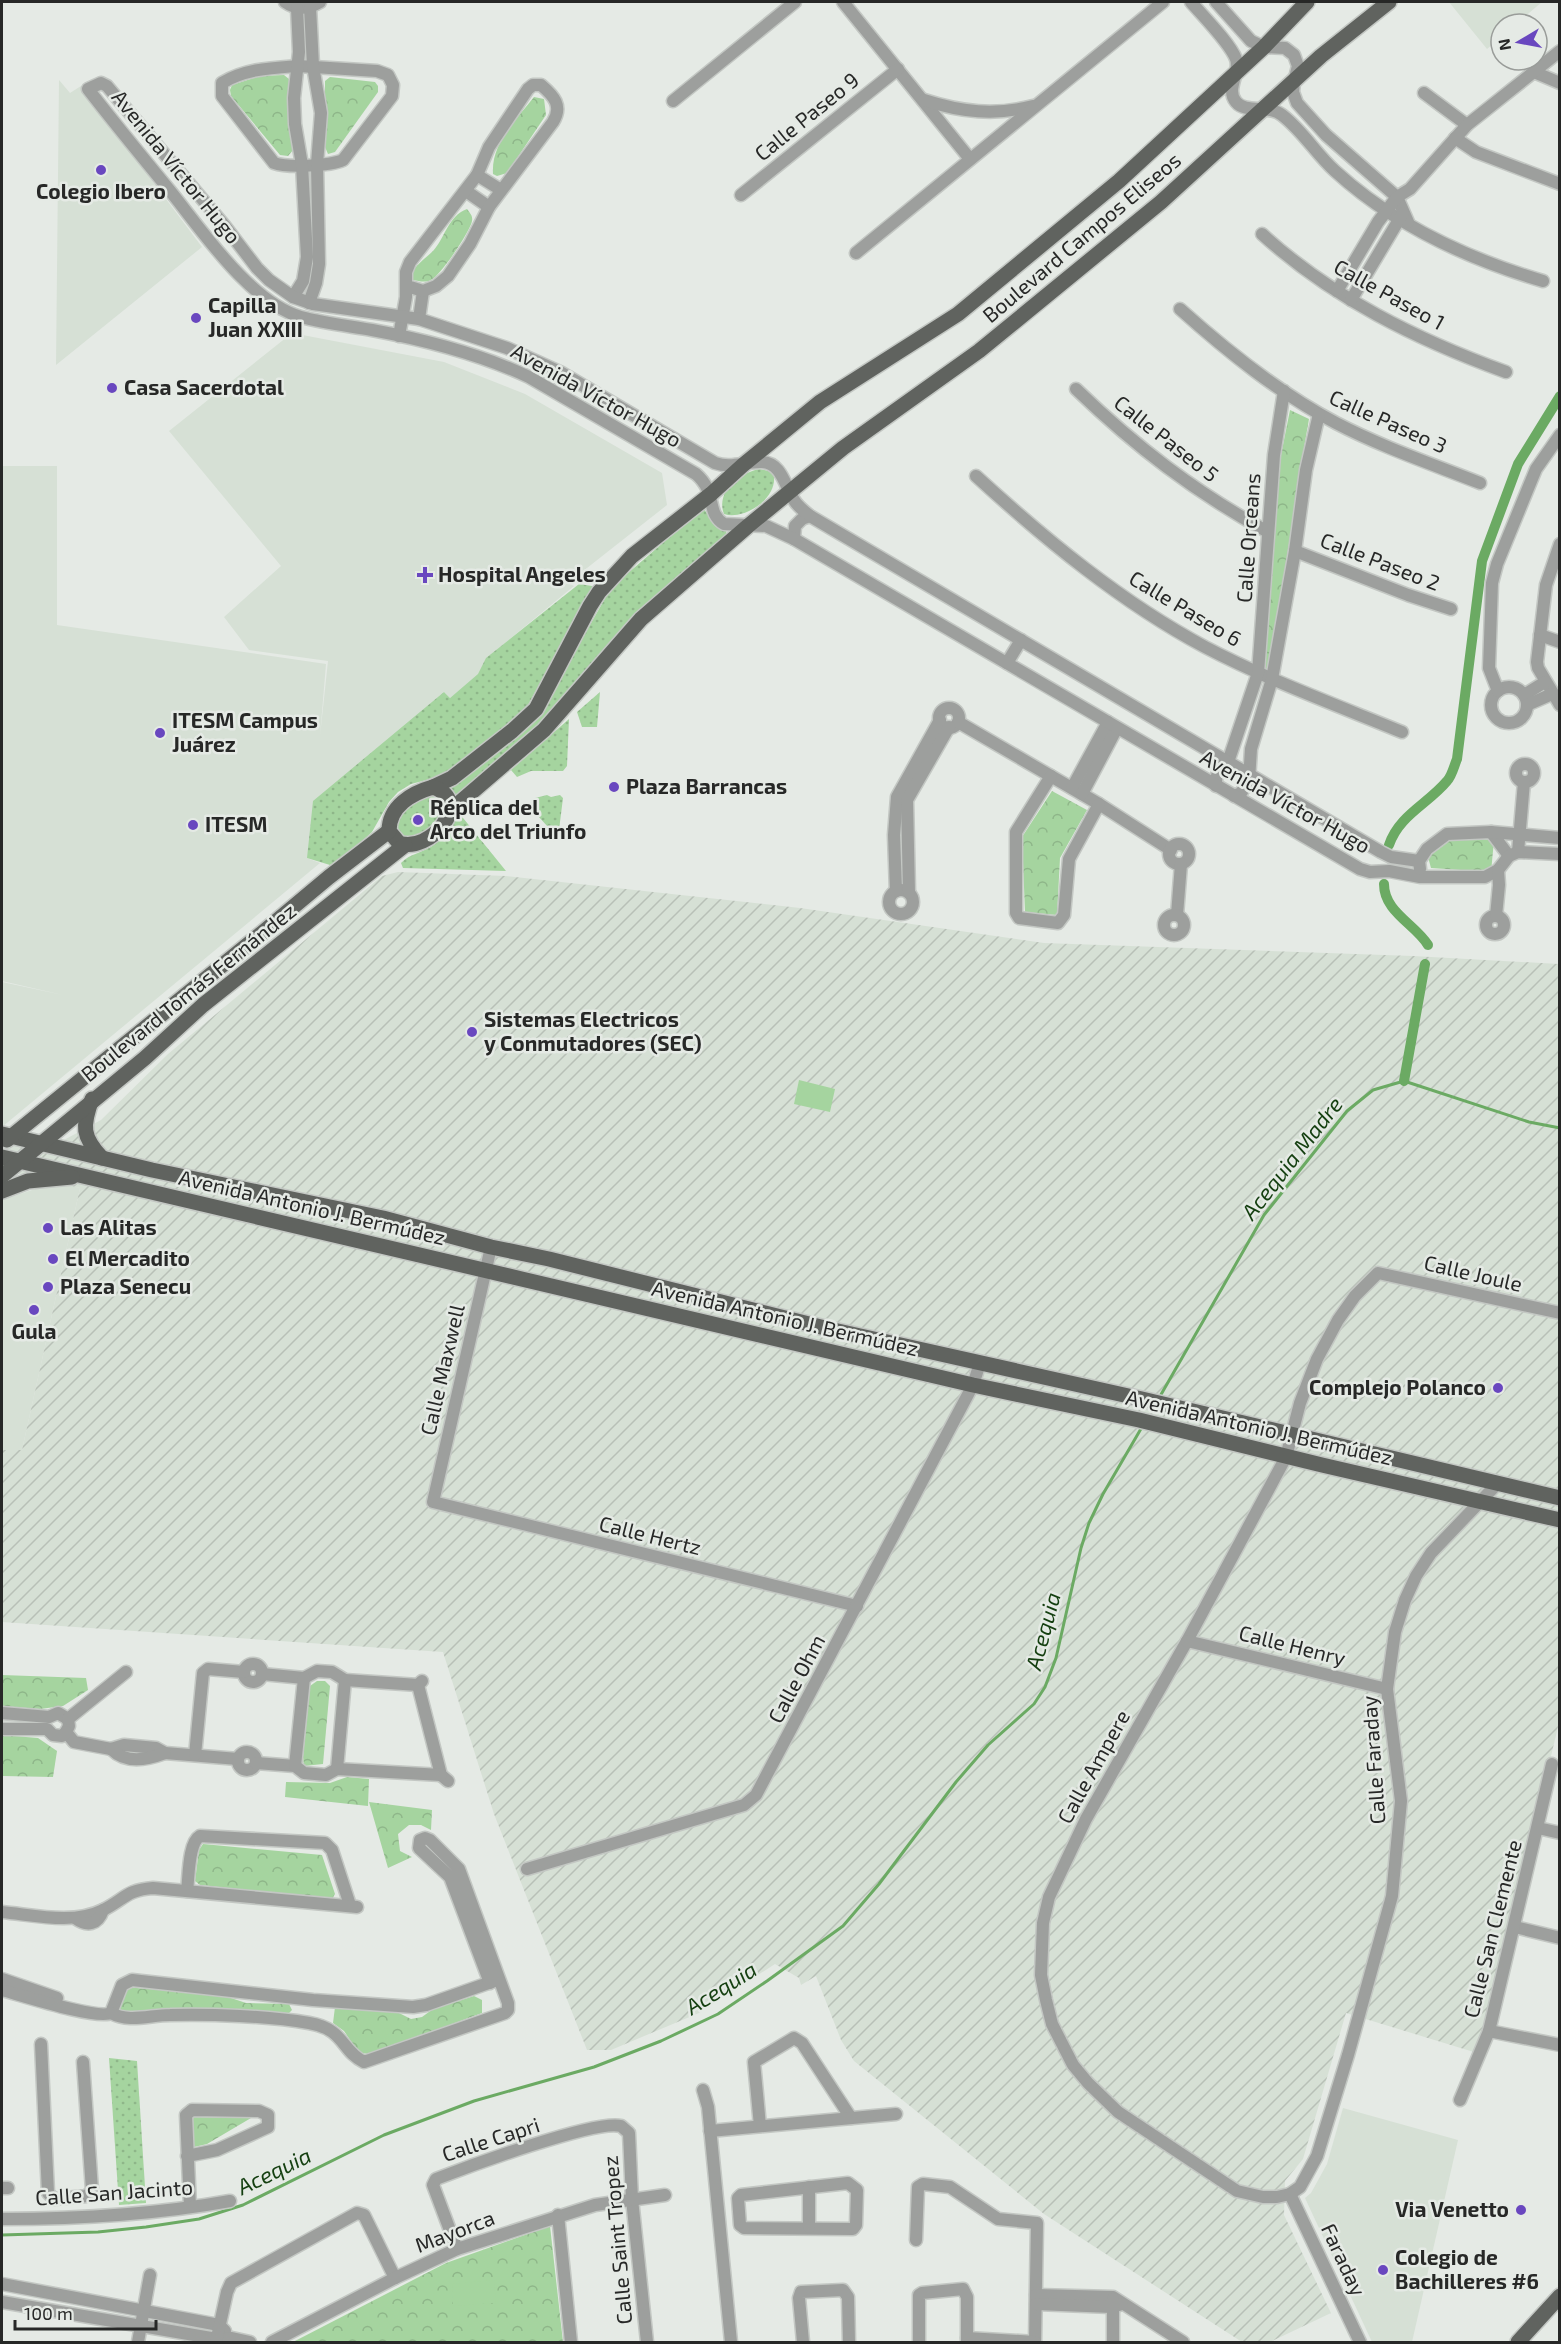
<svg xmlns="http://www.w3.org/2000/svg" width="1561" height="2344" font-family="'Exo 2',sans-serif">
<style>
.built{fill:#d6e0d5}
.industrial{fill:url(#industrial-furrows)}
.grass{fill:url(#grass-dots)}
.park{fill:url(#park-crowns)}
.pitch{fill:#a5d49f}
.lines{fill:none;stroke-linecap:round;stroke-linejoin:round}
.stream{stroke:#6baa63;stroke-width:3}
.canal{stroke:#6baa63;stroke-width:10}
.minor-casing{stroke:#c3c7c3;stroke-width:15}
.major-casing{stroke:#c3c7c3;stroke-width:18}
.minor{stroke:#9d9f9d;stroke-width:12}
.major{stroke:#60635f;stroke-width:15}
.poi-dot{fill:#6947bf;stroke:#e5eae5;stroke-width:2}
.labels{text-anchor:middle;stroke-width:5;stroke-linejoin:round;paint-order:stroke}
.street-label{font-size:21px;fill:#272827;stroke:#e5eae5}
.poi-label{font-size:21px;font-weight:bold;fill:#272827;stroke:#e5eae5;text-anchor:start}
.water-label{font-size:22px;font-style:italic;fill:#143f10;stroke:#e5eae5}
</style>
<defs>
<pattern id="industrial-furrows" width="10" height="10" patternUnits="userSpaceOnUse" patternTransform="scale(1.5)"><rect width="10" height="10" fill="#d6e0d5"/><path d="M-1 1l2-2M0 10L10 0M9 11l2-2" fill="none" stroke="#b8c0b7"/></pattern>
<pattern id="grass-dots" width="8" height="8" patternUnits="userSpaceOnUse" patternTransform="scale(1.5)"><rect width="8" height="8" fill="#a5d49f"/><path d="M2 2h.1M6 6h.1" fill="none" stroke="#8eb689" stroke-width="1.8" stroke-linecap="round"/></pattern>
<pattern id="park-crowns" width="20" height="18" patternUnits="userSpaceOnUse" patternTransform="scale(1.5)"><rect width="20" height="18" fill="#a5d49f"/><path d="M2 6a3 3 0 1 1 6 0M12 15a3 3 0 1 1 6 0" fill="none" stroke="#8eb689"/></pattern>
</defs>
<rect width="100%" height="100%" fill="#e5eae5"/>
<g class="built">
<path d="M1449 2H1542L1516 24H1501V37L1487 49Z"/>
<path d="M59 80 70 93 81 86 202 247 56 365Z"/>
<path d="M292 333 444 362 525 394 662 473 667 505 568 583 574 586 487 658 479 674 450 698 444 692 307 858 320 863 2 1127V982L63 995 2 981V466H57V625L326 664 320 736 328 661 249 650 224 617 281 566 169 431Z"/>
<path d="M56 1182 80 1188 22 1450H2V1200Z"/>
<path d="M1343 2108 1458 2140 1412 2342H1372L1305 2198 1311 2193 1327 2164Z"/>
</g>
<path class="industrial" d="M398 872 506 876 800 908 1044 943 1413 956 1559 964V1727H1558L1485 2030 1477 2053 1346 2013 1303 2159 1285 2181 1284 2215 1331 2313 1270 2342H1242L1044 2214 854 2061 841 2040 816 1976 801 1985 799 1978 775 1964 699 2013 611 2050H587L494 1814 443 1652 2 1622V1450H22L80 1188 2 1170V1127L62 1141 101 1120 168 1054 382 876Z"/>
<g class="grass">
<path d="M760 469 773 472C781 496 745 521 724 514 715 491 741 472 760 469Z"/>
<path d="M704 509C711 518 711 528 726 531L727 535 646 604 624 627 540 724 454 797 450 789 530 722 542 709 607 595 620 580 701 510Z"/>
<path d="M579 584 592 586V589L528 705 518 716 442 776 411 784 398 792 389 802 372 832 350 852 330 865 307 858 313 801 444 692 450 698 478 674 486 658Z"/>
<path d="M600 692 597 727H582L577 712Z"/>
<path d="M569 719 567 766 563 771H531L517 777 511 770Z"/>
<path d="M435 795 440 797 444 807C437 829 426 833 405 838L397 829 396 824 401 812 422 796Z"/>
<path d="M547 795 551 797 560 795 563 798 558 838 528 805 535 798Z"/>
<path d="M459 813 506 871 403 868 401 863C410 853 424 853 435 844 447 835 450 823 459 813Z"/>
<path d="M109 2058 137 2061 146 2203 119 2205Z"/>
</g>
<g class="park">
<path d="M284 75 289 79 288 112 294 149 288 156 280 155 231 96 230 90 232 85 260 76Z"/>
<path d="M330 77 375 82 378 86V92L335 152 328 154 325 147V81Z"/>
<path d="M534 97 544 99 546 115 507 173 497 176 493 174C491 143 516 120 534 97Z"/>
<path d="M467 209C470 213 473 216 472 221 470 232 440 276 431 280 425 283 419 281 413 280L412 272C418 263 426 258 433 251 445 238 448 216 467 209Z"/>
<path d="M1290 410 1309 419C1294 503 1284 586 1268 669H1264L1276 499 1281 455Z"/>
<path d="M1052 791 1087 810 1060 858 1057 915 1025 912 1022 837Z"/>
<path d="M1450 837 1494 840 1491 872 1431 868 1428 857Z"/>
<path d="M2 1675 86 1678 88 1690 63 1706 40 1709 2 1706Z"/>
<path d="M317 1681H325L330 1686 323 1764 304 1766 303 1757 310 1686Z"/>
<path d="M2 1735 38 1738 57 1751 53 1777 2 1776Z"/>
<path d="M347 1777 369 1779 368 1806 285 1797 286 1782 330 1783Z"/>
<path d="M369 1802 432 1810 431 1830 421 1825H409L398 1834 400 1851 412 1857 388 1868Z"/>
<path d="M203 1844 322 1855 335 1894 332 1899 200 1885 195 1881 199 1850Z"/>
<path d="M125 1987 222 1995 246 2003 289 2004 292 2010 286 2016 120 2015 119 2008Z"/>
<path d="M474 1996 482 2000V2013L371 2054 359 2053 344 2031 333 2023 335 2007 395 2011 411 2019 422 2017 433 2009Z"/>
<path d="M191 2117 251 2118 207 2144 194 2147Z"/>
<path d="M550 2226 563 2342 295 2341 446 2263Z"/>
</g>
<g class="pitch">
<path d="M799 1080 835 1089 830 1112 794 1104Z"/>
<path d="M494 2280 496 2303 453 2306 452 2284Z"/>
</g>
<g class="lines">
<g class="stream">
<path d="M1159 1398 1264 1215 1347 1111 1373 1090 1404 1081 1529 1122 1560 1128"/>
<path d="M2 2235 98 2232 146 2227 199 2219 243 2205 384 2135 474 2101 594 2067 661 2041 718 2014 767 1981 843 1926 879 1884 956 1782 988 1745 1034 1704 1045 1687 1056 1658 1081 1548 1089 1523 1103 1494 1142 1427"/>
</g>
<g class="canal">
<path d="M1389 845C1399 815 1428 804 1447 781 1452 776 1454 766 1457 759L1482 561 1518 464 1560 396"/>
<path d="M1384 884C1384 912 1415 924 1428 945"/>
<path d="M1404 1081 1425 964"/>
</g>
<g class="minor-casing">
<g id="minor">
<path d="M285 2C296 10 308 9 320 2"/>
<path d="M843 2 970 159"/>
<path d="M1191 2C1202 15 1230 43 1236 59 1241 73 1225 89 1236 102 1246 114 1268 104 1282 115 1303 131 1316 154 1335 171 1393 224 1468 259 1543 281"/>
<path d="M1216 2 1251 41 1264 47 1285 48 1294 55 1298 66 1294 82 1293 92 1297 103 1326 135 1397 197 1408 222"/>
<path d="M298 66 377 71 388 75 393 85 392 96 343 160C330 166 287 168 274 163L222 96V83C245 69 271 68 298 66Z"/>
<path d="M1534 72 1560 83"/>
<path d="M1424 93 1467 125"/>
<path d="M924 100C961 112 995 116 1033 106"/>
<path d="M673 101 795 2"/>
<path d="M1455 138 1476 152 1560 184"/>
<path d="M477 175 501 190"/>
<path d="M466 191 489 207"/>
<path d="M741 195 898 69"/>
<path d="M1262 234C1332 298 1418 340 1506 372"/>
<path d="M856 253 1163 2"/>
<path d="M1337 291 1378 222 1397 197 1410 189 1467 125 1560 51"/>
<path d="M293 297 303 281 307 257 302 165 295 124 294 98 299 52 297 8"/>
<path d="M1351 300 1403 213"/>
<path d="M309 303 316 283 319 264 317 164 321 113 313 66 310 7"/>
<path d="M1180 309C1228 352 1279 393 1336 423 1382 447 1432 464 1480 483"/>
<path d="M419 319 423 291"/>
<path d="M399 336 406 297V272L410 262 477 175 489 147 528 89 533 85H541C554 96 563 106 553 122L489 207 470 244 448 276 436 286 423 291 407 286"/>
<path d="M1076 389C1136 447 1195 492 1268 532"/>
<path d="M976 476C1046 540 1121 602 1205 647 1268 680 1336 705 1402 732"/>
<path d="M794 539 795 526 802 519 810 516"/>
<path d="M1560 544 1546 585 1537 662 1538 668 1560 705"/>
<path d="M1295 551 1408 595 1451 609"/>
<path d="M1540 635 1560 642"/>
<path d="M1007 663 1021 640"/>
<circle cx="1509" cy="705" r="18"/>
<path d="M1498 691 1489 668 1492 583 1497 564 1536 469 1560 435"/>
<path d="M1524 695 1545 682"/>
<path d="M1527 705 1552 694"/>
<circle cx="949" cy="718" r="10"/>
<path d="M958 722 1099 804 1171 850"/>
<circle cx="1525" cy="773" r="9"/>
<path d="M1051 776 1016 832V913L1019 918 1058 923 1064 915 1069 859 1099 804"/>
<path d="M1216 786C1215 775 1219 768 1228 762L1258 673 1274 455 1284 391"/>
<path d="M1072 788 1108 722"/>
<path d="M1082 794 1117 728"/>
<path d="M1234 796 1241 793 1249 780 1251 749 1272 679 1295 551 1306 470 1319 414"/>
<path d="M1491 832 1509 856"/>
<circle cx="1179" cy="854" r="10"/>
<path d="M1518 852 1524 782"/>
<path d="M1419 861 1391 857 1381 852 810 516C805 512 800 508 796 503 785 489 783 463 762 462 745 461 732 469 715 463L560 372 507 348 419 319 313 304 293 297 269 280 257 268 224 225 107 86 101 83 88 89C115 124 143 158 171 192 203 232 251 303 301 317 324 323 349 326 372 330 426 340 480 354 529 377L696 474C718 493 705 512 724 524L766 526 794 539 1360 869 1370 872 1389 871 1420 877H1485L1498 870 1509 856 1518 852 1560 854"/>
<path d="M1420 869 1419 861 1427 849 1447 834 1491 832 1560 838"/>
<circle cx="901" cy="902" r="12"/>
<path d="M896 891 894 835 897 797 940 720"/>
<path d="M909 893 907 800 949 727"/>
<path d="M1177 915 1181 864"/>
<circle cx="1174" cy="925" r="10"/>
<circle cx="1495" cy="925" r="9"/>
<path d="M1496 916 1499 885 1498 870"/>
<path d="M491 1247 433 1502 857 1606"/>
<path d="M1498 1483 1431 1553 1416 1576 1405 1600 1395 1632 1387 1689 1401 1801 1392 1896 1348 2055 1317 2156 1300 2187 1290 2194 1277 2197H1263L1237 2191 1118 2112 1088 2083 1073 2065 1052 2024 1046 2000 1041 1975 1043 1923 1049 1897 1086 1819 1187 1641 1286 1457 1300 1403 1317 1359 1338 1320 1355 1296 1378 1273 1560 1313"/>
<path d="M1187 1641 1387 1689"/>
<circle cx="253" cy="1673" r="9"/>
<path d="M262 1674 304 1678 317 1671 332 1672 345 1680 418 1685"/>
<path d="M422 1681 418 1685 441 1775 448 1781"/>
<path d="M2 1713 49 1717 58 1713 68 1719"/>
<path d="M68 1719 69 1726 66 1732 74 1742 111 1749 124 1745 156 1748 165 1753 238 1759"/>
<path d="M68 1719 126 1672"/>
<path d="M2 1729H47L53 1735 62 1736 66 1732"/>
<path d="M111 1749C126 1764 146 1760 165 1753"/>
<circle cx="247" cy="1761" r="9"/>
<path d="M195 1755 203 1673 208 1669 244 1672"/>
<path d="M256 1763 295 1766 304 1773 326 1775 337 1769 441 1775"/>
<path d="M295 1766 304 1678"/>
<path d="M337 1769 345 1680"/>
<path d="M1538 1828 1560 1833"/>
<path d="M527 1869 744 1805 756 1795 973 1385 980 1363"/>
<path d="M187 1891C189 1877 188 1843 200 1836L325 1843 332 1850 350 1905"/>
<path d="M2 1912C34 1915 73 1925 103 1910 125 1899 126 1890 153 1888L357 1907"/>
<path d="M75 1918C87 1927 98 1925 103 1910"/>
<path d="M1515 1927 1560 1938"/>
<path d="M2 1979 57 1998"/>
<path d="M2 1990C21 1995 97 2020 111 2013L122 1985 132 1980 313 2000 413 2007 426 2005 497 1980"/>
<path d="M111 2013C129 2023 150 2015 170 2015 211 2014 268 2016 309 2023 345 2029 341 2051 364 2062L505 2013 508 2010V2003L459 1869 430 1840 425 1838 420 1840 419 1848 450 1877 490 1983"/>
<path d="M1489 2031 1560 2045"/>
<path d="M41 2044 48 2193 54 2199 87 2196 92 2190 83 2062"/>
<path d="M703 2090 708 2107 731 2342"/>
<path d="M1460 2100 1489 2031 1552 1764"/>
<path d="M760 2126 754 2062 794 2038 802 2043 851 2118"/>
<path d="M710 2131 896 2114"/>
<path d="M187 2156 217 2150 268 2127V2115L259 2111 192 2110 186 2115 190 2207"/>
<path d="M848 2183 857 2190 856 2225 853 2229 744 2228 740 2225 738 2198 741 2195Z"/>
<path d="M2 2188H8"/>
<path d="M1290 2194 1360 2342"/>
<path d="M558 2215 571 2342"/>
<path d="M2 2219C74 2219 158 2214 230 2201"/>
<path d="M809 2227V2187"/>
<path d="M916 2240 918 2187 923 2184 950 2187 998 2219 1037 2223 1035 2342"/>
<path d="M457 2249 433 2185 436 2179C467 2167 596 2119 621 2126L629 2133 632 2199 647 2342"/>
<path d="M2 2284 219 2325 225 2331"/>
<path d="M1036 2295 1113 2297 1183 2342"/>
<path d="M2 2302 217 2339 232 2338 250 2342"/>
<path d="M1036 2304 1112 2307 1122 2304"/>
<path d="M967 2338 1035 2342"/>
<path d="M138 2342 150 2275"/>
<path d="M216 2342 227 2292 231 2283 357 2213 364 2215 395 2278"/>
<path d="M272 2342 395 2278 457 2249 595 2205 665 2195"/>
<path d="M803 2342 799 2298 801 2292 843 2290 848 2297 849 2342"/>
<path d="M919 2342V2295L922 2293 963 2289 967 2297V2342"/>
<path d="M1113 2342V2299"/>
</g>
</g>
<g class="major-casing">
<g id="major">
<path d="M433 787 452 778 512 731 536 709 590 606 599 592 632 556 711 494 743 465 820 402 958 314 1119 181 1264 47 1307 2"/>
<path d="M433 787C475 802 429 854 399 843L389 831C389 806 412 793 433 787Z"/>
<path d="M451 810 544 730 641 619 748 526 843 448 979 351 1161 202 1321 56 1389 2"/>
<path d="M92 1099C82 1126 82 1137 102 1158"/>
<path d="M2 1134 152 1170 383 1218 491 1247 549 1259 829 1329 1142 1399 1560 1498"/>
<path d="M7 1140 262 933 329 877 389 831"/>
<path d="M2 1157 973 1385 1139 1420 1322 1465 1560 1520"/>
<path d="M2 1176 145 1058 203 1005 405 845"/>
<path d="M2 1191 28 1181 72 1177"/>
<path d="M1518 2342 1560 2296"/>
</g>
</g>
<use href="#minor" class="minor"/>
<use href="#major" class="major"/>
</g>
<g class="poi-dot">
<circle cx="101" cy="170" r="6"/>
<circle cx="196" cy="318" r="6"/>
<circle cx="112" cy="388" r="6"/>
<path d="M422 566h6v6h6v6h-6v6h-6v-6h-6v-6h6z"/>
<circle cx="160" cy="733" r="6"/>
<circle cx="614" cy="787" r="6"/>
<circle cx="418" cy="820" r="6"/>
<circle cx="193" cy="825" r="6"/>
<circle cx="472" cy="1032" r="6"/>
<circle cx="48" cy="1228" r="6"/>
<circle cx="53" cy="1259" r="6"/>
<circle cx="48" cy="1287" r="6"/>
<circle cx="34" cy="1310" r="6"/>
<circle cx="1498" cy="1388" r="6"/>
<circle cx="1521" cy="2210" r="6"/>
<circle cx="1383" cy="2270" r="6"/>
</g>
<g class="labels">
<g class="street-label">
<text transform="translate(807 117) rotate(-39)" y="7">Calle Paseo 9</text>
<text transform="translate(176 167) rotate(51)" y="7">Avenida Víctor Hugo</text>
<text transform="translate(1082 238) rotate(-40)" y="7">Boulevard Campos Eliseos</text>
<text transform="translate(1389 295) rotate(29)" y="7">Calle Paseo 1</text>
<text transform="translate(596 396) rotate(29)" y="7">Avenida Víctor Hugo</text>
<text transform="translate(1388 422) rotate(24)" y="7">Calle Paseo 3</text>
<text transform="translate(1166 439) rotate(38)" y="7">Calle Paseo 5</text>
<text transform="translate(1249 538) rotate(-86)" y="7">Calle Orceans</text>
<text transform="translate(1380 562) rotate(21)" y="7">Calle Paseo 2</text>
<text transform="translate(1185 609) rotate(31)" y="7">Calle Paseo 6</text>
<text transform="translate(1285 802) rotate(29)" y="7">Avenida Víctor Hugo</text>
<text transform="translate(189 993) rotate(-39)" y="7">Boulevard Tomás Fernández</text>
<text transform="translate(312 1208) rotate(13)" y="7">Avenida Antonio J. Bermúdez</text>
<text transform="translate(1473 1274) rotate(13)" y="7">Calle Joule</text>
<text transform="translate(785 1319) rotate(13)" y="7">Avenida Antonio J. Bermúdez</text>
<text transform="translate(443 1370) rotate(-77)" y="7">Calle Maxwell</text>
<text transform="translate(1259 1428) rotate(13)" y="7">Avenida Antonio J. Bermúdez</text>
<text transform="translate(650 1536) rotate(14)" y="7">Calle Hertz</text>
<text transform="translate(1292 1646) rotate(14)" y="7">Calle Henry</text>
<text transform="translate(797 1679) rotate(-62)" y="7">Calle Ohm</text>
<text transform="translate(1374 1760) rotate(-94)" y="7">Calle Faraday</text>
<text transform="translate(1094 1767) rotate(-61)" y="7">Calle Ampere</text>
<text transform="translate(1493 1929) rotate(-76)" y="7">Calle San Clemente</text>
<text transform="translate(491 2140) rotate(-18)" y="7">Calle Capri</text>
<text transform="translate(114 2193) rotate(-4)" y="7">Calle San Jacinto</text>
<text transform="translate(455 2232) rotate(-21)" y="7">Mayorca</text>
<text transform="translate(618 2240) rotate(-95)" y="7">Calle Saint Tropez</text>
<text transform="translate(1343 2260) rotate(65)" y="7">Faraday</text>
</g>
<g class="poi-label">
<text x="101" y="199" text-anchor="middle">Colegio Ibero</text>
<text x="208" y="313">Capilla<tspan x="208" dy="24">Juan XXIII</tspan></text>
<text x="124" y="395">Casa Sacerdotal</text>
<text x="438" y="582">Hospital Angeles</text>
<text x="172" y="728">ITESM Campus<tspan x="172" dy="24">Juárez</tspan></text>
<text x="626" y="794">Plaza Barrancas</text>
<text x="430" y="815">Réplica del<tspan x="430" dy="24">Arco del Triunfo</tspan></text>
<text x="205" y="832">ITESM</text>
<text x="484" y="1027">Sistemas Electricos<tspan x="484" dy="24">y Conmutadores (SEC)</tspan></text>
<text x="60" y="1235">Las Alitas</text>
<text x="65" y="1266">El Mercadito</text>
<text x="60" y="1294">Plaza Senecu</text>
<text x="34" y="1339" text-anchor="middle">Gula</text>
<text x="1486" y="1395" text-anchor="end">Complejo Polanco</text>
<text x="1509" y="2217" text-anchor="end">Via Venetto</text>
<text x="1395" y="2265">Colegio de<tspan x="1395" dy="24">Bachilleres #6</tspan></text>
</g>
<g class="water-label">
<text transform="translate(1292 1158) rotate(-52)" y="8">Acequia Madre</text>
<text transform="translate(1043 1631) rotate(-75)" y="8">Acequia</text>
<text transform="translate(721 1988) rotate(-32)" y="8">Acequia</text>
<text transform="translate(274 2171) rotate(-26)" y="8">Acequia</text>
</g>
</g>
<rect width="1561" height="2344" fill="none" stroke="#272827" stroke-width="6"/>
<g transform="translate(1519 42) rotate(260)"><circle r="28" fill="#e5eae5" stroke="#999c99" stroke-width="1.5"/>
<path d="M0-4.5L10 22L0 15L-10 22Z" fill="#6947bf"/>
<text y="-9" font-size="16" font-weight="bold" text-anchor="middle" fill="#272827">N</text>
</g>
<path d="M15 2320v9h141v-9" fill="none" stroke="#272827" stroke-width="3"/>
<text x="24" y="2320" font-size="18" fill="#272827" stroke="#e5eae5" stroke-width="4.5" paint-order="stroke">100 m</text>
</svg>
